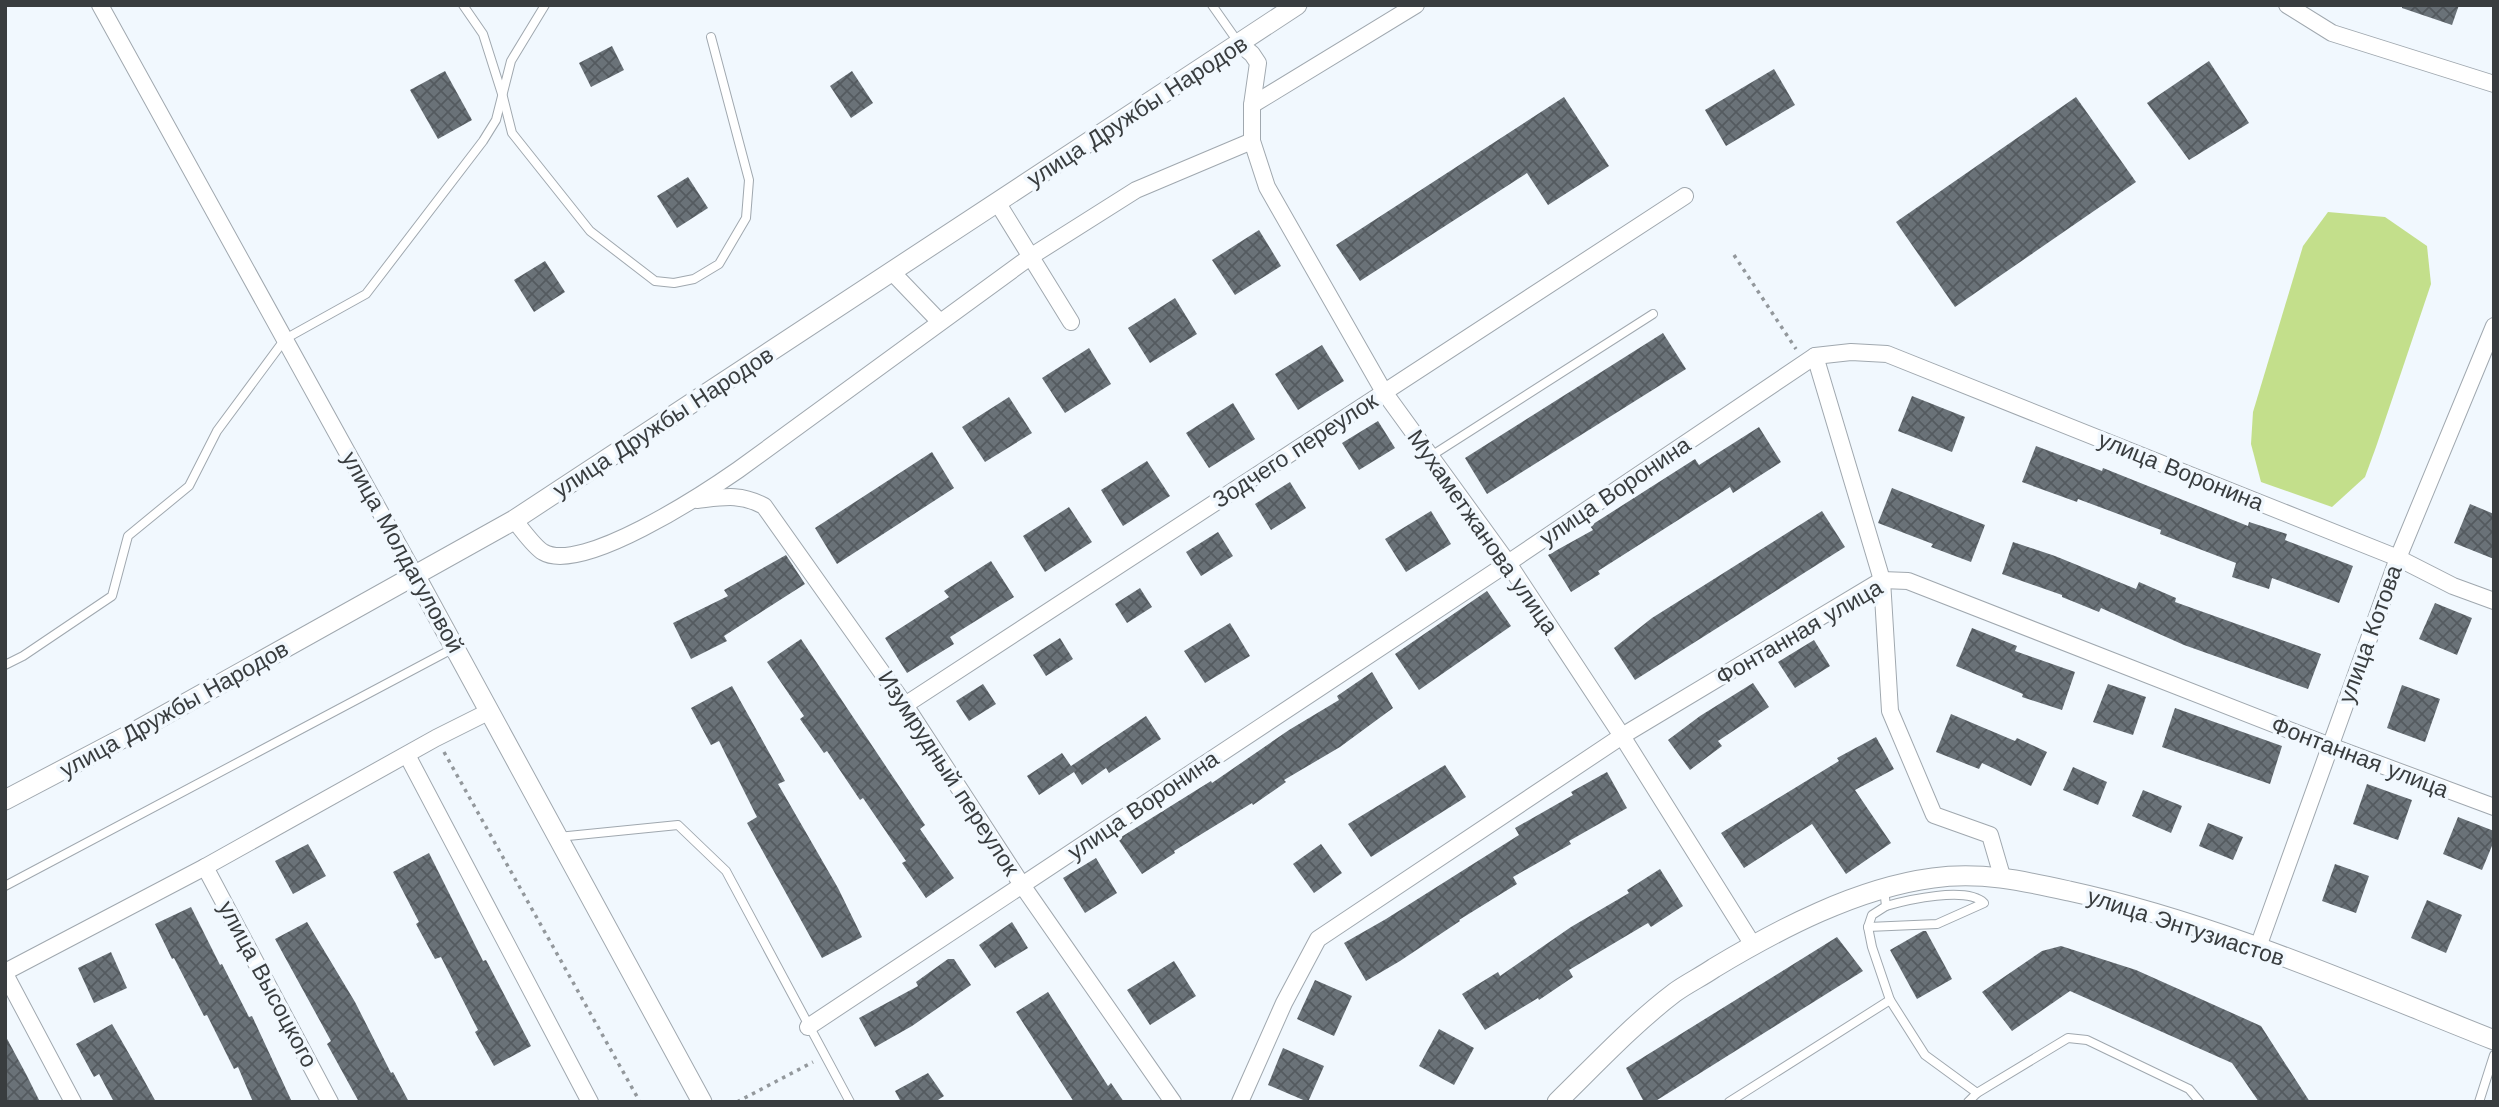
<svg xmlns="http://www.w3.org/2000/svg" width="2499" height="1107" font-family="'Work Sans',sans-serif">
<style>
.green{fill:#c3df8b}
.building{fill:url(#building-cross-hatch)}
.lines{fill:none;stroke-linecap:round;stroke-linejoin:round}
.service-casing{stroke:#a0a8af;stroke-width:10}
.minor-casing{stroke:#a0a8af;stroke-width:18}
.tertiary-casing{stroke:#a0a8af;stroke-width:21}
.path{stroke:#93989c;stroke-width:3.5;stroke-dasharray:3.5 5;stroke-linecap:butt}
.service{stroke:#fff;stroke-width:8}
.minor{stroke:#fff;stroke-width:16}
.tertiary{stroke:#fff;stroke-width:19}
.labels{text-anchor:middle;stroke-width:7;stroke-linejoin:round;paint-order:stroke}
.street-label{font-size:23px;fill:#393d3f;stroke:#f1f8fe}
</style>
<defs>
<pattern id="building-cross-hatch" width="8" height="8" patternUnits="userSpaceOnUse" patternTransform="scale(1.75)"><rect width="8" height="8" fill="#6a7278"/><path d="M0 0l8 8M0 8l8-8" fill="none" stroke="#545a5f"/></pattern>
</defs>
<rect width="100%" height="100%" fill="#f1f8fe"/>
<path class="green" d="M2328 212 2385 217 2427 246 2431 284 2376 447 2365 477 2332 507 2261 482 2251 444 2253 412 2303 246Z"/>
<g class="building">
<path d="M2402 5H2459L2452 25 2402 8Z"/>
<path d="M612 46 624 70 591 87 579 63Z"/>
<path d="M2209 61 2249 123 2189 160 2147 103Z"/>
<path d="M1774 69 1795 105 1726 146 1705 110Z"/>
<path d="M445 71 472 120 438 139 410 90Z"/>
<path d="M852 71 873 103 851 118 830 86Z"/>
<path d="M1564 97 1609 166 1548 205 1527 173 1360 281 1336 245Z"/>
<path d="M2076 97 2136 182 1955 307 1896 222Z"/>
<path d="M688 177 708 208 677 228 657 196Z"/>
<path d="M1259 230 1281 266 1235 295 1212 260Z"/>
<path d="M545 261 565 292 534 312 514 280Z"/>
<path d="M1175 298 1197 334 1150 363 1128 328Z"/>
<path d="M1663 333 1686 369 1487 494 1465 458Z"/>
<path d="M1322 345 1344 381 1298 410 1275 374Z"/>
<path d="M1089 348 1111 384 1065 413 1042 378Z"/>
<path d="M1912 396 1965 417 1952 452 1898 431Z"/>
<path d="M1009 397 1032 433 985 462 962 427Z"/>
<path d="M1233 403 1255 439 1209 468 1186 433Z"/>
<path d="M1378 421 1395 448 1359 470 1342 443Z"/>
<path d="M1759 427 1781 462 1733 493 1730 487 1598 571 1600 574 1571 592 1548 555 1593 530 1590 526 1695 459 1699 465Z"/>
<path d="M2036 446 2102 471 2103 468 2248 526 2249 522 2287 534 2285 540 2353 566 2339 603 2272 578 2269 589 2232 577 2236 563 2160 534 2161 530 2078 499 2077 502 2022 482Z"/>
<path d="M932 452 954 488 837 564 815 528Z"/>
<path d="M1147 461 1170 496 1123 526 1101 490Z"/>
<path d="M1290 482 1306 508 1271 530 1255 504Z"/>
<path d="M1892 488 1985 525 1971 562 1931 547 1933 544 1878 523Z"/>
<path d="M2470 504 2494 514V559L2454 543Z"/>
<path d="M1069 507 1092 542 1045 572 1023 536Z"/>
<path d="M1431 511 1451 544 1406 572 1385 539Z"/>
<path d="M1822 511 1845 547 1635 680 1614 648 1652 618Z"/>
<path d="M1218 532 1233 556 1201 576 1186 552Z"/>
<path d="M2013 542 2055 556 2136 589 2139 582 2176 598 2175 602 2321 654 2308 689 2184 645 2101 608 2099 612 2062 597V595L2002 574Z"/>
<path d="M786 555 805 584 724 636 727 641 691 659 673 623 728 596 724 590Z"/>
<path d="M991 561 1014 597 950 637 954 644 907 673 885 638 949 597 944 591Z"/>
<path d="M1140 588 1152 607 1127 623 1115 604Z"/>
<path d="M1487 591 1511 626 1419 690 1395 654Z"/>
<path d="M2435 603 2472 618 2457 655 2419 639Z"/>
<path d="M1230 623 1250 656 1205 683 1184 651Z"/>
<path d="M1972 628 2017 646 2015 651 2075 672 2062 710 2022 697 2023 694 1956 666Z"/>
<path d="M1060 638 1073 659 1046 676 1033 655Z"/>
<path d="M801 639 925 825 920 829 954 878 926 898 902 863 906 861 863 798 860 800 827 751 824 753 800 719 804 716 767 662Z"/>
<path d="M1814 640 1830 666 1795 688 1778 662Z"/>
<path d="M1372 672 1393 708 1340 747 1284 780 1286 782 1253 805 1252 803 1174 851 1175 853 1142 874 1118 839 1211 781 1212 783 1289 730 1339 700 1337 696Z"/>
<path d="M1753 683 1769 707 1718 741 1722 746 1690 770 1668 740 1700 716Z"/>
<path d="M983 684 996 704 969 721 956 701Z"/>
<path d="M2108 684 2146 697 2133 735 2093 722Z"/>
<path d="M2402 685 2440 699 2425 742 2387 728Z"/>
<path d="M732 686 785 781 778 784 838 888 862 937 822 958 747 823 757 817 719 741 711 745 691 708Z"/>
<path d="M2175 708 2282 746 2270 784 2162 747Z"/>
<path d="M1951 714 2015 741 2017 738 2047 752 2031 786 1982 763 1979 769 1936 752Z"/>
<path d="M1146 716 1161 739 1109 773 1106 768 1082 785 1074 772 1039 795 1027 776 1062 753 1071 766Z"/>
<path d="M1876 737 1894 769 1855 790 1891 843 1846 874 1812 824 1744 868 1721 833 1839 761 1837 758Z"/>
<path d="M1445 765 1466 797 1371 857 1348 824Z"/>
<path d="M2073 767 2107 782 2098 805 2063 790Z"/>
<path d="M1607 772 1627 808 1569 841 1571 844 1513 877 1517 884 1459 920 1460 921 1400 961 1366 981 1344 943 1386 919 1519 835 1515 828 1573 795 1571 792Z"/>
<path d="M2367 784 2412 800 2398 840 2353 824Z"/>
<path d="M2143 790 2182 806 2171 833 2132 816Z"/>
<path d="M2458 817 2494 831V841L2482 870 2443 854Z"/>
<path d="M2208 823 2243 837 2233 860 2199 846Z"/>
<path d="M308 844 326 876 293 894 275 861Z"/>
<path d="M1321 844 1342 873 1314 893 1293 864Z"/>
<path d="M429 853 483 961 486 960 531 1046 494 1066 475 1032 478 1030 441 957 435 959 416 924 419 922 393 872Z"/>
<path d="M1096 858 1117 893 1085 913 1063 878Z"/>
<path d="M2335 864 2369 876 2356 913 2322 901Z"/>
<path d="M1660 869 1683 906 1651 927 1648 923 1569 970 1573 977 1539 1000 1538 998 1485 1030 1462 994 1498 972 1500 976 1571 927 1629 893 1627 890Z"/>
<path d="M2427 900 2462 915 2446 953 2411 938Z"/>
<path d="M191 907 220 965 222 964 249 1017 252 1016 292 1102H253L238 1067 234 1069 207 1015 204 1016 174 958 172 959 155 924Z"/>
<path d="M307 922 355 1002 391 1073 393 1072 409 1102H359L327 1044 331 1041 275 939Z"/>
<path d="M1012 922 1028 948 995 968 979 945Z"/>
<path d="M1923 931H1926L1952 979 1917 999 1890 950Z"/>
<path d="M1837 937 1863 971 1654 1102H1644L1626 1068Z"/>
<path d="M2061 946 2136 970 2261 1026 2310 1102H2259L2232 1063 2070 991 2012 1031 1982 992 2042 951Z"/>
<path d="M111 952 127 988 94 1003 78 968Z"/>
<path d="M948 959H954L971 985 912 1026 875 1047 859 1018 918 986 916 982Z"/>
<path d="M1174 961 1196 996 1150 1025 1127 990Z"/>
<path d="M1315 980 1352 996 1334 1036 1297 1019Z"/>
<path d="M1048 992 1108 1086 1111 1083 1124 1102H1074L1016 1012Z"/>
<path d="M112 1024 140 1073 156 1102H114L99 1074 94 1077 76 1044Z"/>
<path d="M1439 1029 1474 1048 1454 1085 1419 1066Z"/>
<path d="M5 1035 26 1074 40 1102H5Z"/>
<path d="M1283 1048 1324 1066 1308 1102 1268 1085Z"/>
<path d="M928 1073 944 1096 935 1102H901L895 1091Z"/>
</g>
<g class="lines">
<g class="service-casing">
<g id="service">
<path d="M463 5 483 34 503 97 512 133 590 231 655 281 674 283 694 279 719 264 746 218 749 180 711 37"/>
<path d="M1212 5 1238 42"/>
<path d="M1431 456 1653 314"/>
<path d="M5 665 23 656 112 596 128 536 189 486 217 431 285 339 366 294 483 141 496 120 511 61 545 5"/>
<path d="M558 837 678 825 726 871 850 1102"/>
<path d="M5 886 454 648"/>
<path d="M1884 889 1886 906 1872 915 1868 927 1872 947 1890 1000 1925 1055 1977 1093 2068 1038 2087 1040 2189 1089 2200 1102"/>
<path d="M1868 927 1937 924 1984 903C1967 886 1907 900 1886 906"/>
<path d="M1729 1102 1890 1000"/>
<path d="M1968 1102 1977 1093"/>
<path d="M2479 1102 2494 1055"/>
</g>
</g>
<g class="minor-casing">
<g id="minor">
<path d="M100 5 415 575"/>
<path d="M2287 5 2332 33 2494 84"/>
<path d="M1240 44 1252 54 1258 63 1252 105V141L1267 187 1384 392 1508 563 1622 736 1753 945"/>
<path d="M1252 105 1416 5"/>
<path d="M997 202 1071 322"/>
<path d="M891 271 940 322"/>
<path d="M1815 356 1882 580 1890 711 1934 815 1990 835 2002 876"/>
<path d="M697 500C723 497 740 493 764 506L905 705 1022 885 1173 1102"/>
<path d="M514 520C521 528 534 547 543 552 581 575 705 493 738 470L1030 257 1136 190 1252 141"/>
<path d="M905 705 1685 196"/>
<path d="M407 755 590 1102"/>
<path d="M205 867 330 1102"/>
<path d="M2258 947 2398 558 2494 326"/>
<path d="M5 972 205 867 436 738 490 711"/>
<path d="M5 974 73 1102"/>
<path d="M808 1027 1508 563 1815 356 1851 352 1887 354 2398 558 2453 586 2494 601"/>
<path d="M1240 1102 1284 1003 1318 939 1622 736 1882 580 1908 581 2330 746 2494 807"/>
</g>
</g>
<g class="tertiary-casing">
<g id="tertiary">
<path d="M415 575 702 1102"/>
<path d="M5 800 127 736 514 520 1297 5"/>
<path d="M1557 1102C1595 1065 1632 1025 1674 993 1686 984 1701 977 1714 968 1779 929 1857 888 1933 878 1980 871 2024 881 2069 891 2216 923 2355 985 2494 1040"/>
</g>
</g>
<g class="path">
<path d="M1734 255 1796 349"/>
<path d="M444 752 640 1102"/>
<path d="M737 1102 813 1062"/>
</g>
<use href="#service" class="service"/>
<use href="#minor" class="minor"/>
<use href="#tertiary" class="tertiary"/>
</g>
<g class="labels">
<g class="street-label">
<text transform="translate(1137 111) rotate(-33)" y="8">улица Дружбы Народов</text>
<text transform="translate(663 422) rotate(-33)" y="8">улица Дружбы Народов</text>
<text transform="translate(1295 450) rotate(-33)" y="8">Зодчего переулок</text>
<text transform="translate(2181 471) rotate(22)" y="8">улица Воронина</text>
<text transform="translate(1615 491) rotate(-34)" y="8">улица Воронина</text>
<text transform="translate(1483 532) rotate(55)" y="8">Мухаметжанова улица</text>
<text transform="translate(403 552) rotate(61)" y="8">улица Молдагуловой</text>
<text transform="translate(1799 632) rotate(-30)" y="8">Фонтанная улица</text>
<text transform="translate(2370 634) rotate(-70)" y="8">улица Котова</text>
<text transform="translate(174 709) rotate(-29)" y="8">улица Дружбы Народов</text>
<text transform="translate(2360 757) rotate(21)" y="8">Фонтанная улица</text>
<text transform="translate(949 773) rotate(57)" y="8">Изумрудный переулок</text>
<text transform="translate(1143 805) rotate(-34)" y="8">улица Воронина</text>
<text transform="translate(2186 927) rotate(18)" y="8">улица Энтузиастов</text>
<text transform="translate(268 984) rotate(62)" y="8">улица Высоцкого</text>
</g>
</g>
<rect width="2499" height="1107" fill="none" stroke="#393d3f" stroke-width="14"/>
</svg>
